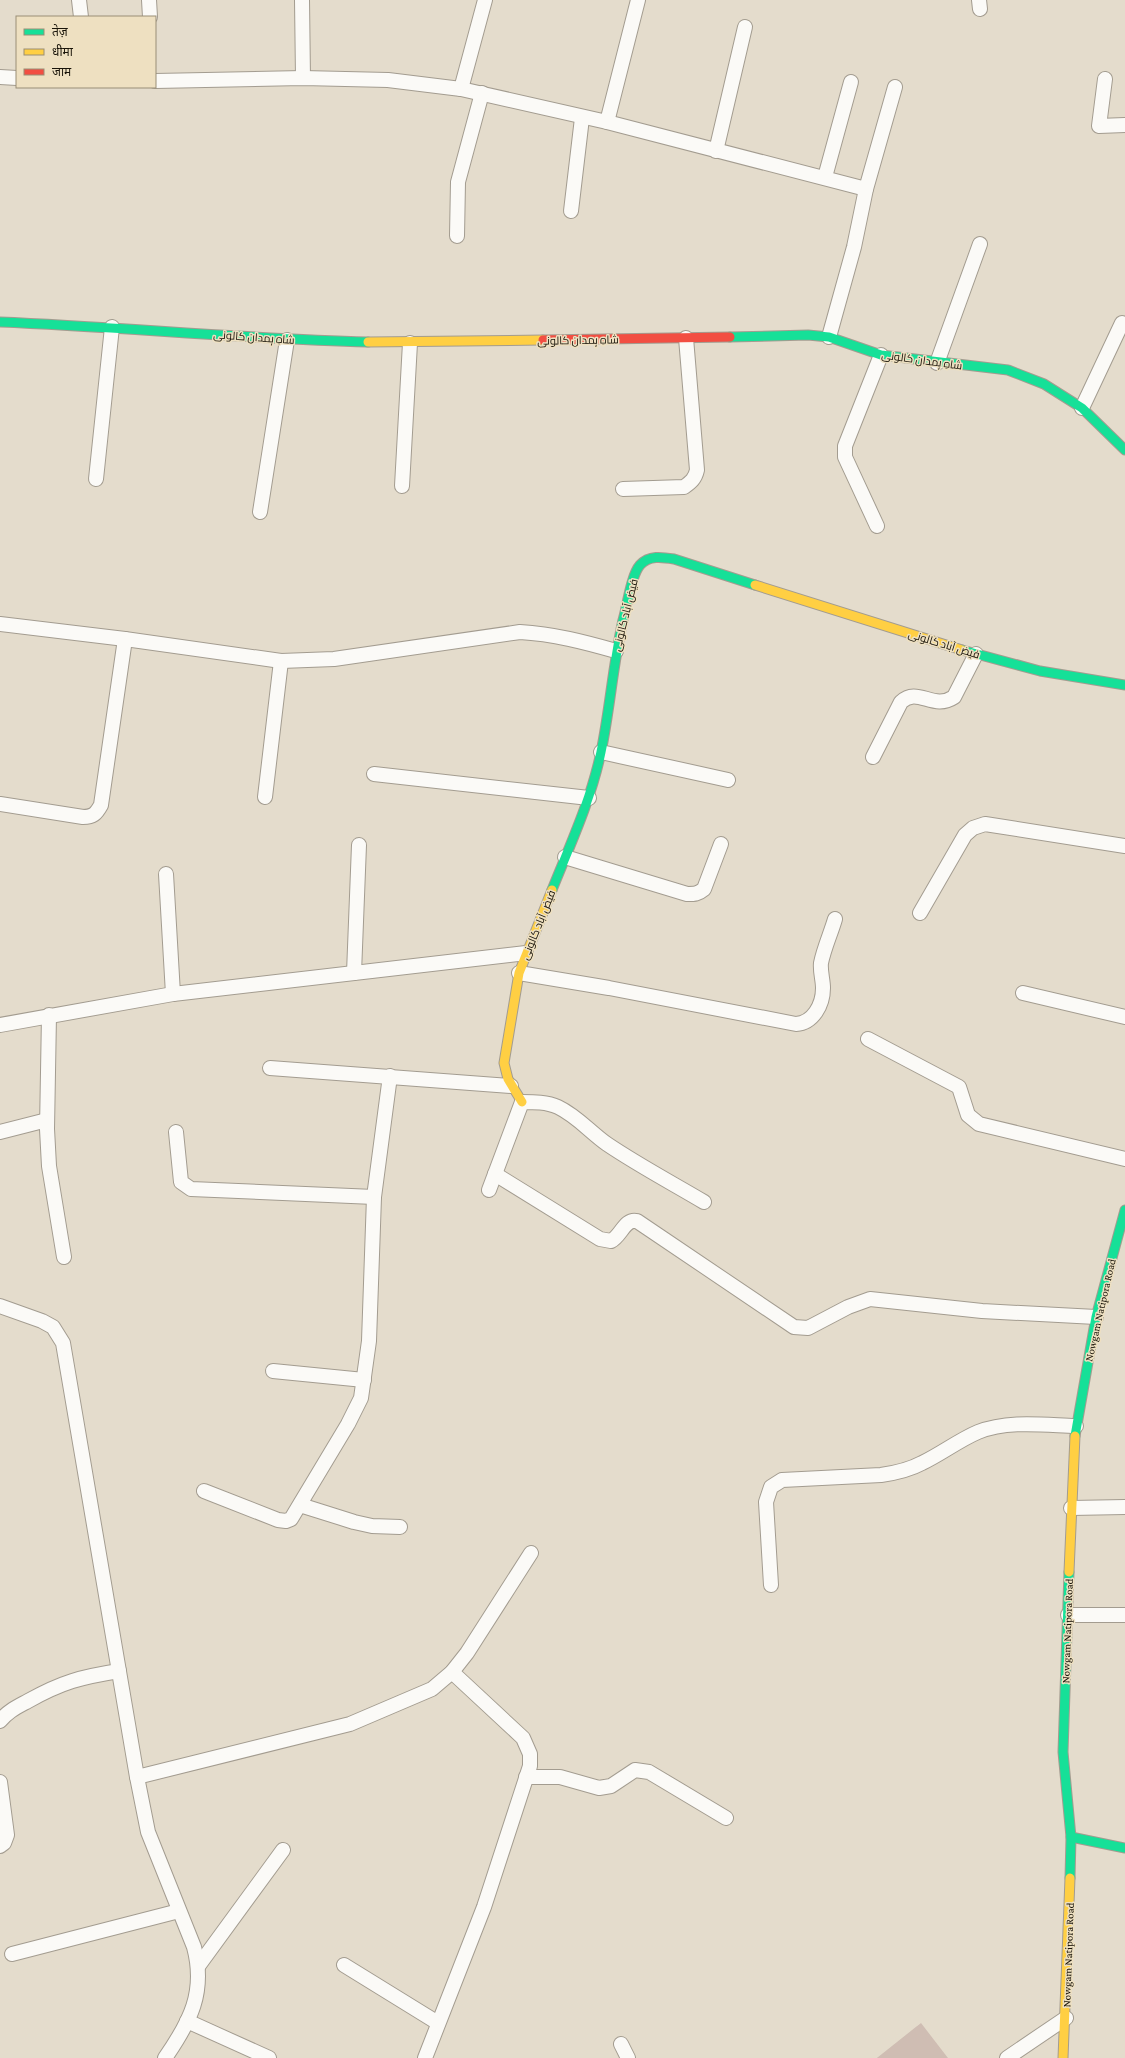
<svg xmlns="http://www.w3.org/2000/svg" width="1125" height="2058" font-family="'Crimson Pro',Cairo,'Noto Sans Devanagari',serif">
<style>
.building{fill:#cfbdb3;filter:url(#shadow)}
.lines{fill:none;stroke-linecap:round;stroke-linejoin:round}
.street-casing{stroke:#a39c90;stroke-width:16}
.fast-casing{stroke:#a39c90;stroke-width:11}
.slow-casing{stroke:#a39c90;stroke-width:11}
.jam-casing{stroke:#a39c90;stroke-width:11}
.street{stroke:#fbfaf7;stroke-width:14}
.fast{stroke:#16e098;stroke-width:9}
.slow{stroke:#ffcf43;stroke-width:9}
.jam{stroke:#f24e42;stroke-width:9}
.labels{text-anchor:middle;stroke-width:3;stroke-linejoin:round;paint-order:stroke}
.street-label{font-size:11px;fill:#191409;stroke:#eee0c1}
</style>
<defs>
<filter id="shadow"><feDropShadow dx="-3.5" dy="3.5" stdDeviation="0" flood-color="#0004"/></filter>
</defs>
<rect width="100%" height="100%" fill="#e4dccc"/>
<path class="building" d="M921 2023 948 2058H877Z"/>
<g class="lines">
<g class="street-casing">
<g id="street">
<path d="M79 0 81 17"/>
<path d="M149 0 150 17"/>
<path d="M302 0 303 78"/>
<path d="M979 0 980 9"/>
<path d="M0 77 17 78"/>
<path d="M1105 79 1099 126 1125 125"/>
<path d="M155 81 303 78 388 80 461 89 607 122 866 189"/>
<path d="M461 89 485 0"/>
<path d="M607 122 638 0"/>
<path d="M716 151 745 27"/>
<path d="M825 177 851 82"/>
<path d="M571 211 582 118"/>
<path d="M457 236 458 182 482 93"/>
<path d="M829 337 854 247 866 189 895 87"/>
<path d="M937 363 980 244"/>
<path d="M1082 408 1122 323"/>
<path d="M96 479 112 327"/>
<path d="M402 486 410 343"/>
<path d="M623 489 684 487C691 482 695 479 697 470L686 338"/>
<path d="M260 512 287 340"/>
<path d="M877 526 845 457V446L881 355"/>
<path d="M0 624 125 639 281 661 334 659 520 632C554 634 584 642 616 651"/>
<path d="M601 752 728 780"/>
<path d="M873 757 901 702C918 686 933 711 954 697L976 654"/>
<path d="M374 774 589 798"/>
<path d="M265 797 281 661"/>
<path d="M0 804 83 817C93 817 96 814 101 805L125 639"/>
<path d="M565 857 687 894C695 894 698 894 704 889L721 844"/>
<path d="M166 874 173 994"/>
<path d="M920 913 965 835 973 828 985 824 1125 846"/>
<path d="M354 973 359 845"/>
<path d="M519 973 609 988 796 1024C813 1023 823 1005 823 988 823 980 820 971 821 963 824 948 831 933 835 919"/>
<path d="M1023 993 1125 1017"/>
<path d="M49 1015 47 1129 49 1166 64 1257"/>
<path d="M0 1025 173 994 526 953"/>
<path d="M868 1039 959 1087 968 1115 979 1124 1125 1159"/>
<path d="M270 1068 511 1086"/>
<path d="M0 1132 47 1120"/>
<path d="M176 1132 181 1182 191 1189 374 1197"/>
<path d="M495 1174 600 1239 611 1241C621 1236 625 1218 637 1221L794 1327 808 1328 848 1307 870 1299 982 1311 1096 1317"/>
<path d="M489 1190 522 1102C534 1102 547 1102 558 1107 577 1116 590 1132 607 1144 638 1165 672 1183 704 1202"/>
<path d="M0 1306 42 1321 53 1327 63 1343 137 1777 148 1832 194 1947C206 1992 190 2022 165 2058"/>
<path d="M273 1371 364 1380"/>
<path d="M204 1491 278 1520 286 1521 291 1519 348 1424 361 1398 369 1341 374 1197 390 1076"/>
<path d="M300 1505 354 1522 372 1526 400 1527"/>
<path d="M1071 1508 1125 1507"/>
<path d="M771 1585 766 1502 771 1487 782 1480 881 1475C895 1473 909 1470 922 1463 941 1454 959 1440 978 1432 1008 1420 1044 1425 1076 1426"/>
<path d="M1068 1615H1125"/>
<path d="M0 1721C8 1711 17 1707 28 1701 62 1682 81 1677 119 1671"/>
<path d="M137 1777 350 1724 432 1689 452 1672 467 1653 531 1553"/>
<path d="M526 1777H560L599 1788 611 1786 635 1770 649 1772 726 1818"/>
<path d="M0 1782 7 1835 4 1843 0 1846"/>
<path d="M12 1954 179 1911"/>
<path d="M199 1965 283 1850"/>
<path d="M344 1965 438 2023"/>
<path d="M187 2021 269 2058"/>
<path d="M621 2044 628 2058"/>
<path d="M425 2058 484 1907 530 1766V1754L523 1738 452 1672"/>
<path d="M1007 2058 1066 2018"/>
</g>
</g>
<g class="fast-casing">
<g id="fast">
<path d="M0 322C123 327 245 339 368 342"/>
<path d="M730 337 808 335 829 337 881 355 1008 370 1044 384 1082 408 1125 450"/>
<path d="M962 650 1040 671 1125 685"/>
<path d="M552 890C570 845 591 800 601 752 610 709 613 664 623 620 627 607 631 575 640 565 649 555 662 557 674 559L755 585"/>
<path d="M1075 1436 1096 1317 1125 1210"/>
<path d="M1069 1572 1063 1752 1071 1837 1070 1878"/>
<path d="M1071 1837 1125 1848"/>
</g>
</g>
<g class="slow-casing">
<g id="slow">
<path d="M368 342 543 340"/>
<path d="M755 585 962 650"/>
<path d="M522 1102 508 1079 504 1063 519 973 552 890"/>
<path d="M1069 1572 1075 1436"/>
<path d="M1063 2058 1070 1878"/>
</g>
</g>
<g class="jam-casing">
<path id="jam" d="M543 340 730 337"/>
</g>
<use href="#street" class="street"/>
<use href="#fast" class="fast"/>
<use href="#slow" class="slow"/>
<use href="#jam" class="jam"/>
</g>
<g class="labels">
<g class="street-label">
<text transform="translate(254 337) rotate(4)" y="4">شاہِ ہمدان کالونی</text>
<text transform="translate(578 340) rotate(-1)" y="4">شاہِ ہمدان کالونی</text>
<text transform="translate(922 360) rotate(8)" y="4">شاہِ ہمدان کالونی</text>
<text transform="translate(625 615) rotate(-76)" y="4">فیض آباد کالونی</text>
<text transform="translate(944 644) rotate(17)" y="4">فیض آباد کالونی</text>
<text transform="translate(538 925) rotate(-68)" y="4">فیض آباد کالونی</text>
<text transform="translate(1100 1310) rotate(-77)" y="4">Nowgam Natipora Road</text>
<text transform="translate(1067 1631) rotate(-88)" y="4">Nowgam Natipora Road</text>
<text transform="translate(1068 1955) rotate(-88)" y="4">Nowgam Natipora Road</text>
</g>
</g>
<rect x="16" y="16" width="140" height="72" fill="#eee0c1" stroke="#998e77"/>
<rect x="24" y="29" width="20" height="6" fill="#16e098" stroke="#998e77"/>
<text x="52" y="36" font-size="12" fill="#191409">तेज़</text>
<rect x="24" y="49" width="20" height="6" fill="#ffcf43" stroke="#998e77"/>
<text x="52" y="56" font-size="12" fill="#191409">धीमा</text>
<rect x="24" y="69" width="20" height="6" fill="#f24e42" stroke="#998e77"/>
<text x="52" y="76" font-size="12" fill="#191409">जाम</text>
</svg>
